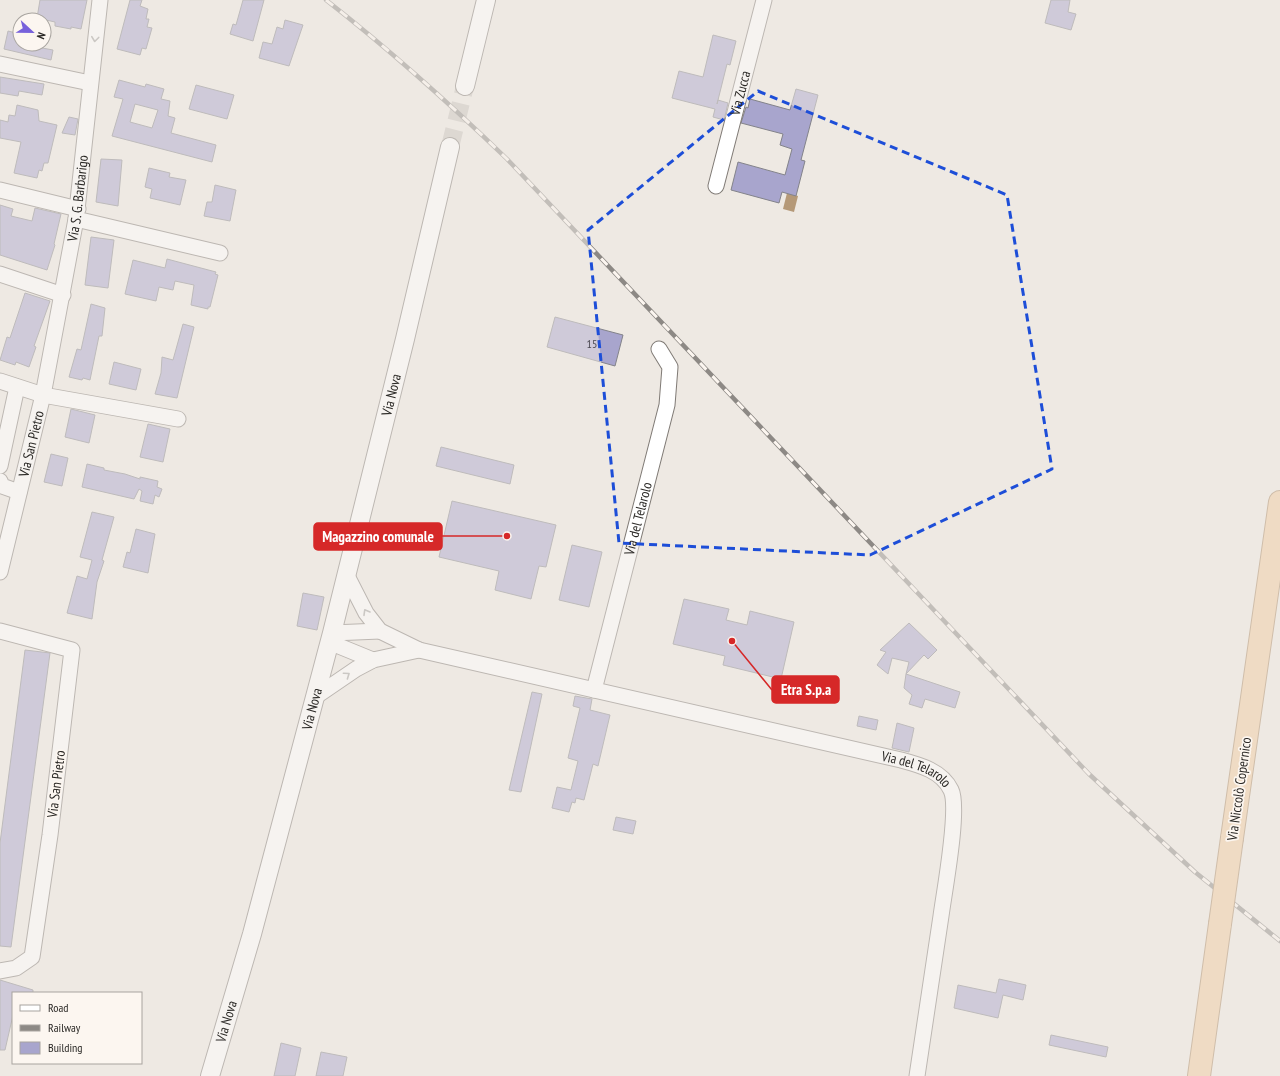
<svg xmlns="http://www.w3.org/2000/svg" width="1280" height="1076" font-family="'PT Sans Narrow',sans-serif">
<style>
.water{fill:#b59978}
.building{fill:#a8a5cd;stroke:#83838a;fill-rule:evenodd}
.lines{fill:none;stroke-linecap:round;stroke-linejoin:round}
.tertiary-tunnel{stroke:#c7c3bd;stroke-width:18;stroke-dasharray:18 9;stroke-linecap:butt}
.minor-casing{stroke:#807b76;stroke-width:17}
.tertiary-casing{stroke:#807b76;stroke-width:20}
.trunk-casing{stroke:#a98964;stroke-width:24}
.minor{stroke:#fff;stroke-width:15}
.tertiary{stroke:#fff;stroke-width:18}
.trunk{stroke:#f0ca9e;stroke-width:22}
.rail-casing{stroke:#8d8985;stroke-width:4.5}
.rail{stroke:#fcf6f0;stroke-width:3;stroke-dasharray:9;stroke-linecap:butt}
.trunk-bridge-casing{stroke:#a98964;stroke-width:24;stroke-linecap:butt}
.trunk-bridge{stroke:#f0ca9e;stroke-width:22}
.oneway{stroke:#a09f9d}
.marked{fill:none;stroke:#1d4ed8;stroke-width:3;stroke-dasharray:8 5;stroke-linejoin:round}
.labels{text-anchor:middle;stroke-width:3.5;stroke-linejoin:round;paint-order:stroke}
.number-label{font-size:12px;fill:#4a4850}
.street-label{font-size:14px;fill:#2b2926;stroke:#fcf6f0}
.leader{fill:none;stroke:#d62828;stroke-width:1.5}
.callout-dot{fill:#d62828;stroke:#fcf6f0;stroke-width:1.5}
.callout{fill:#d62828;stroke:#d62828;stroke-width:1.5}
.callout-label{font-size:15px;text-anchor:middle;font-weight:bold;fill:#fff}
</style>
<rect width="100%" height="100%" fill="#eee9e3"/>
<path class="water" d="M787 193 798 196 794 212 783 209Z"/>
<g class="building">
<path d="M40 0H87L81 29 71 27V29L55 26V22L37 18Z"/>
<path d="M130 0H142L140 6 148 9 146 19H149L147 27 152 28 146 49 142 48 140 55 117 49Z"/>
<path d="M243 0H264L253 41 230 34 233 24 236 25Z"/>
<path d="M1051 0H1070L1068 12 1076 14 1071 30 1045 23Z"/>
<path d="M285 20 303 25 289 66 259 58 263 42 272 44 277 27 283 29Z"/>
<path d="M8 31 20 34V44H38L37 47 53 50 51 60 4 49Z"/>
<path d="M713 35 736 41 730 65 727 64 717 104 718 100 728 103 724 120 713 117 715 109 672 98 679 71 703 77Z"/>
<path d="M0 77 44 84 42 95 19 91 18 96 0 93Z"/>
<path d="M119 80 145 87 146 84 164 89 161 99 170 101 168 116 175 118 171 133 216 145 212 162 112 136 123 99 114 97ZM135 104 158 110 152 128 130 122Z"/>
<path d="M196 85 234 95 227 119 189 109Z"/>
<path d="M796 89 818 95 801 160 805 161 796 196 782 192 779 203 731 190 738 162 785 175 792 149 780 145 783 134 741 123 746 107 748 108 750 99 790 110Z"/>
<path d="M17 105 38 110 39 121 57 125 48 163H44L42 171 39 170 37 178 14 173 21 142 0 138V120L8 122 9 115 15 116Z"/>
<path d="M69 117 78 119 75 135 62 133Z"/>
<path d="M101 159 122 160 118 206 96 202Z"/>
<path d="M149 168 170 173 169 177 186 180 180 205 150 198 152 189 145 187Z"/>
<path d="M215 185 236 190 230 221 204 216 207 202H212Z"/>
<path d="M0 205 13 209 11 216 32 221 35 208 61 214 54 244 55 245 47 270 0 255Z"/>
<path d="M91 237 114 240 108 288 85 285Z"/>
<path d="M167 259 216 272 215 274 218 275 210 307H208V309L191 305 194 285 175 281 173 290 159 287 156 301 125 294 133 260 165 268Z"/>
<path d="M25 293 50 301 34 346 36 347 29 367 16 362 15 365 0 360 7 337 10 338Z"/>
<path d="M91 304 105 308 102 336H99L90 380 83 378 82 380 69 377 77 349 81 350Z"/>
<path d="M555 317 623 335 615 366 547 347Z"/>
<path d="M183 324 194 327 177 398 155 394 161 373 162 357 173 360Z"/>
<path d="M114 362 141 369 136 390 109 384Z"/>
<path d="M71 409 95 415 89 443 65 437Z"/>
<path d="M148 424 170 429 163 462 140 457Z"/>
<path d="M441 447 514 465 510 484 436 466Z"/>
<path d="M51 454 68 458 62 486 44 482Z"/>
<path d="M87 464 104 468V470L125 474 140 479V477L158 481 157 487 162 489 159 497 155 495 153 504 140 501 142 491 139 489 134 499 82 487Z"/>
<path d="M452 501 556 525 546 567 539 566 531 599 495 590 499 571 439 557Z"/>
<path d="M92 512 114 517 102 560 104 561 97 582 92 619 67 613 77 576 87 579 92 560 80 557Z"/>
<path d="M136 529 155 534 148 573 123 567 127 552 130 553Z"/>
<path d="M572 545 602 552 589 607 559 600Z"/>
<path d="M303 593 324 597 317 630 297 626Z"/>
<path d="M684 599 729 609 726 620 747 625 750 611 794 622 781 679 723 665 725 656 673 644Z"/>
<path d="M909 623 937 650 928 659 924 655 906 674 909 662 892 658 888 674 877 665 886 652 880 650Z"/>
<path d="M25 650 50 653 11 947 0 946V843Z"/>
<path d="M906 674 960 692 955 708 925 699 922 708 909 704 912 695 904 688Z"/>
<path d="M532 692 542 694 521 792 509 790Z"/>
<path d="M575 696 592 699 590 710 610 715 598 766 593 764 584 800 576 798 575 803 572 802 569 812 552 808 557 787 571 790 578 761 568 758 580 708 573 706Z"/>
<path d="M859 716 878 720 876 730 857 726Z"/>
<path d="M897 723 914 728 909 752 892 748Z"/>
<path d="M616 817 636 821 633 834 613 830Z"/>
<path d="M999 979 1026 985 1023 1000 1003 995 998 1018 954 1008 958 985 996 993Z"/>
<path d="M0 980 33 990V993H13V1015L5 1050H0Z"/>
<path d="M1051 1035 1108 1047 1106 1057 1049 1045Z"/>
<path d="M281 1043 301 1048 295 1076H274Z"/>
<path d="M321 1052 347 1057 343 1076H316Z"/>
</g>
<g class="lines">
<path class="tertiary-tunnel" d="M450 147 465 86"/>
<g class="minor-casing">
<g id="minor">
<path d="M0 64 90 83"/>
<path id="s1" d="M716 186 764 0"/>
<path d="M0 190 78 209"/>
<path d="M76 219 220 253"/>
<path d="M0 274 63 295"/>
<path d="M0 381 43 395 178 419"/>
<path d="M0 466 17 387"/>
<path d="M0 481 2 486 19 492"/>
<path id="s2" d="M0 572 43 395 76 219 100 0"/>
<path id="s3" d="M346 574 366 613 380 631 419 650 901 760C920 765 942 771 951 790 960 808 944 893 941 916 933 970 925 1023 917 1076"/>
<path d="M0 631 72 650 50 835 32 957 16 968 0 971"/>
<path d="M332 633 380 631"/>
<path d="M329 642 373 660"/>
<path id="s4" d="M594 690 667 405 670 367 659 349"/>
<path d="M315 697 356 669 373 660 419 650"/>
</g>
</g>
<g class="tertiary-casing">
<g id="tertiary">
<path d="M465 86 486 0"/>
<path id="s5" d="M210 1076 252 934 332 633 405 339 450 147"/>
</g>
</g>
<g class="trunk-casing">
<g id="trunk">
<path d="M1232 838 1280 502"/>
<path d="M1199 1076 1220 924"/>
</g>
</g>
<use href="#minor" class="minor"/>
<use href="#tertiary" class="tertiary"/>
<use href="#trunk" class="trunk"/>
<g class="rail-casing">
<path id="rail" d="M326 0C390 50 449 103 507 159L1089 774 1195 872 1280 941"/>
</g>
<use href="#rail" class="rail"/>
<g class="trunk-bridge-casing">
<path id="trunk-bridge" d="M1220 924 1232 838"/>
</g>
<use href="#trunk-bridge" class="trunk-bridge"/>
</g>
<defs><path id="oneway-chevron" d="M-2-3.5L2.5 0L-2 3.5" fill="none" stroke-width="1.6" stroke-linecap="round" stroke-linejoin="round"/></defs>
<g class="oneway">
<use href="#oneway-chevron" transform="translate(95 39) rotate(97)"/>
<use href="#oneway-chevron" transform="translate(366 612) rotate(-120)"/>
<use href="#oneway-chevron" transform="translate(347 675) rotate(-35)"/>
</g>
<path d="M0 0H1280V1076H0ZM758 91 1007 195 1052 469 870 555 619 543 588 230Z" fill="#eee9e3" fill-opacity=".55" fill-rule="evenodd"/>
<path class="marked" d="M758 91 1007 195 1052 469 870 555 619 543 588 230Z"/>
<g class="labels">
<g class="number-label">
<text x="592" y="348">15</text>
</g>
<g class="street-label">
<text dy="5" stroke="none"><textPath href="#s1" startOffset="96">Via Zucca</textPath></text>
<text dy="5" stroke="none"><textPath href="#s2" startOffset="382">Via S. G. Barbarigo</textPath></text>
<text dy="5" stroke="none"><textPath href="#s5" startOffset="705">Via Nova</textPath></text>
<text dy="5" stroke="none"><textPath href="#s2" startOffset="132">Via San Pietro</textPath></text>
<text dy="5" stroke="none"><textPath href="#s4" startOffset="177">Via del Telarolo</textPath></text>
<text dy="5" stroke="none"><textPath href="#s5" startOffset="381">Via Nova</textPath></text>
<text dy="5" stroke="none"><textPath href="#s3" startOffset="622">Via del Telarolo</textPath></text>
<text transform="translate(56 784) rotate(-83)" y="5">Via San Pietro</text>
<text transform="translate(1239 789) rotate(-82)" y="5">Via Niccolò Copernico</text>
<text dy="5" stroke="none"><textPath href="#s5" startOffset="57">Via Nova</textPath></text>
</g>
</g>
<path class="leader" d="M507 536L442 536M732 641L772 690"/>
<g class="callout-dot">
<circle cx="507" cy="536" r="4"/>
<circle cx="732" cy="641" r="4"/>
</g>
<g class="callout">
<rect x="314" y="523" width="128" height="27" rx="4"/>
<rect x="772" y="676" width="67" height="27" rx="4"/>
</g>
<g class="callout-label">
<text x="378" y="542">Magazzino comunale</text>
<text x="806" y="695">Etra S.p.a</text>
</g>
<rect x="12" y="992" width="130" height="72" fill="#fcf6f0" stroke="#a8a49f"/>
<rect x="20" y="1005" width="20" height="6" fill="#ffffff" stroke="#a8a49f"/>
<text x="48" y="1012" font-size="12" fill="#2b2926">Road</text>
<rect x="20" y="1025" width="20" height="6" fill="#8d8985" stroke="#a8a49f"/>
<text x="48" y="1032" font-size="12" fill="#2b2926">Railway</text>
<rect x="20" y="1042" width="20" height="12" fill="#a8a5cd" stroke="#a8a49f"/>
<text x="48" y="1052" font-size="12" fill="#2b2926">Building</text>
<g transform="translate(32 32) rotate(112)"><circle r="19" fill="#fcf6f0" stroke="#a8a49f"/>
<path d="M0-3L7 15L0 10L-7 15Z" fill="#7761db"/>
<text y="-6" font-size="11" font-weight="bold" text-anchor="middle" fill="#2b2926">N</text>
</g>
</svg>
